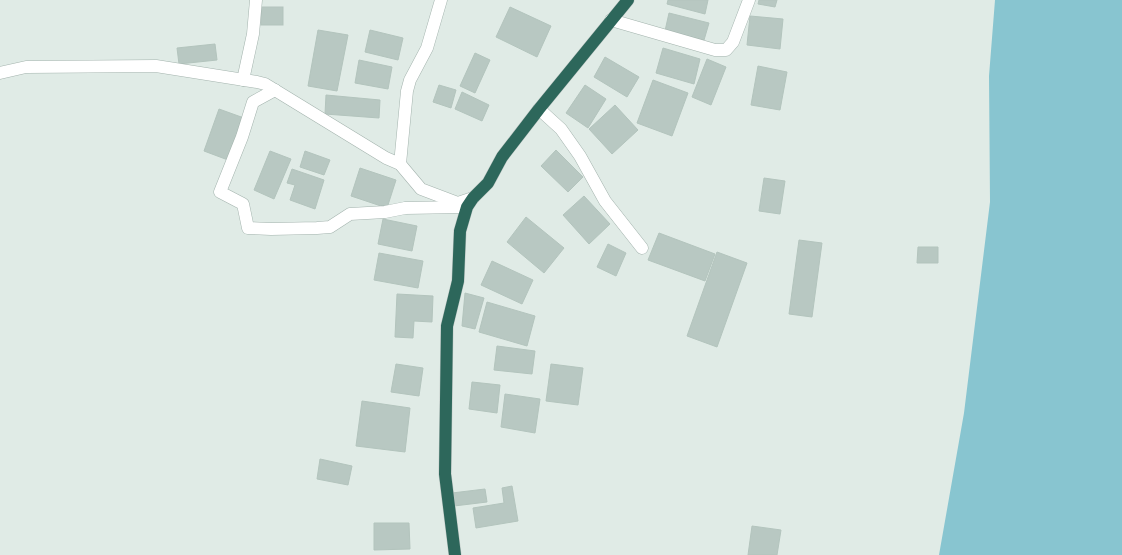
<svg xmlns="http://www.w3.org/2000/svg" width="1122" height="555" font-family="Montserrat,sans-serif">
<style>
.water{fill:#88c5d0}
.building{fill:#b8c8c2;stroke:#b3c4bd}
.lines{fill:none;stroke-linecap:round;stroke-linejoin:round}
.minor-casing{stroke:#a3b3ad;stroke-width:13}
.highway-casing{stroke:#c1c8c6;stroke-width:13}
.minor{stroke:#fff;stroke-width:12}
.highway{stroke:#2d675b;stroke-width:12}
</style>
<rect width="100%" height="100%" fill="#e0ebe6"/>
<path class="water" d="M995 0H1122V555H939L964 413 990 202 989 76Z"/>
<g class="building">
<path d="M668 0H708L705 14 667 4Z"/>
<path d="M759 0H777L775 7 758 4Z"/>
<rect x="261" y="7" width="22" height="18"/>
<path d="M510 7 551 26 537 57 496 37Z"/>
<path d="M669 13 709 23 704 40 665 31Z"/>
<path d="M750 16 783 19 780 49 747 45Z"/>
<path d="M318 30 348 35 337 91 308 86Z"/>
<path d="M370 30 403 38 398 60 365 52Z"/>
<path d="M215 44 217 60 179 64 177 48Z"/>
<path d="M663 48 700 59 694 84 656 73Z"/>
<path d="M475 53 490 60 475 93 460 86Z"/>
<path d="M605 57 639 77 627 97 594 77Z"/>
<path d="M707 59 726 67 711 105 692 97Z"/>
<path d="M359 60 392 67 388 89 355 83Z"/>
<path d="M758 66 787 72 780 110 751 105Z"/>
<path d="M653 80 688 93 672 136 637 123Z"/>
<path d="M439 85 456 90 451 108 433 102Z"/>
<path d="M585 85 606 99 588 128 566 113Z"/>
<path d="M462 92 489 105 482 121 455 109Z"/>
<path d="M326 95 380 100 379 118 325 114Z"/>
<path d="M615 105 638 130 612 154 589 129Z"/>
<path d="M219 109 244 118 228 160 204 151Z"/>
<path d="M556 150 583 177 568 192 541 166Z"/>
<path d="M270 151 291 159 274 199 254 190Z"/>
<path d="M305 151 330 160 324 175 300 167Z"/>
<path d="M360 168 396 180 387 208 351 196Z"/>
<path d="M292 169 324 180 315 209 290 200 295 185 287 183Z"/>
<path d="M764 178 785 181 780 214 759 211Z"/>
<path d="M584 196 610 224 589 244 563 215Z"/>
<path d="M526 217 564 248 544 273 507 242Z"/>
<path d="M383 219 417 226 412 251 378 244Z"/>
<path d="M659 233 715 254 705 281 648 260Z"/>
<path d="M799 240 822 243 812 317 789 314Z"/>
<path d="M608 244 626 253 616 276 597 267Z"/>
<path d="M918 247H938V263H917Z"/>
<path d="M717 252 747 263 717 347 687 336Z"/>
<path d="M379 253 423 261 418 288 374 280Z"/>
<path d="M492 261 533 280 522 304 481 285Z"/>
<path d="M465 293 484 298 475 329 462 326Z"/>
<path d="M397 294 433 296 432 322 414 321 413 338 395 337Z"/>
<path d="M487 302 535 316 527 346 479 332Z"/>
<path d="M497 346 535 351 532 374 494 370Z"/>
<path d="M396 364 423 368 419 396 391 392Z"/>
<path d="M551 364 583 368 578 405 546 401Z"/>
<path d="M472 382 500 385 497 413 469 409Z"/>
<path d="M505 394 540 399 535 433 501 427Z"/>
<path d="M362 401 410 408 405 452 356 446Z"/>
<path d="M320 459 352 466 348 485 317 479Z"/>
<path d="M512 486 518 521 476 528 473 508 504 503 502 488Z"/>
<path d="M485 489 487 502 454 506 452 493Z"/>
<path d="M374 523H409L410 549 374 550Z"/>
<path d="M752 526 781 530 777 555H748Z"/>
</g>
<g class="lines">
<g class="minor-casing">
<g id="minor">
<path d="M611 20 715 50H726L733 42 749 0"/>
<path d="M0 73 26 67 156 66 257 82 265 84 386 158 400 164 421 189 458 203 473 198"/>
<path d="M243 80 253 34 256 0"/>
<path d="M275 90 253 102 242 137 220 192 243 204 248 228 271 229 317 228 330 227 350 214 385 212 405 208 462 207"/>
<path d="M539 109 561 129 580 156 605 201 642 248"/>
<path d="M400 164 407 91 410 80 427 48 441 0"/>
</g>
</g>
<g class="highway-casing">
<path id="highway" d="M455 555 445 474 447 326 458 281 460 231 467 207 473 198 488 183 502 157 539 109 628 0"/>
</g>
<use href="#minor" class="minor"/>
<use href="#highway" class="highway"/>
</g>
</svg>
